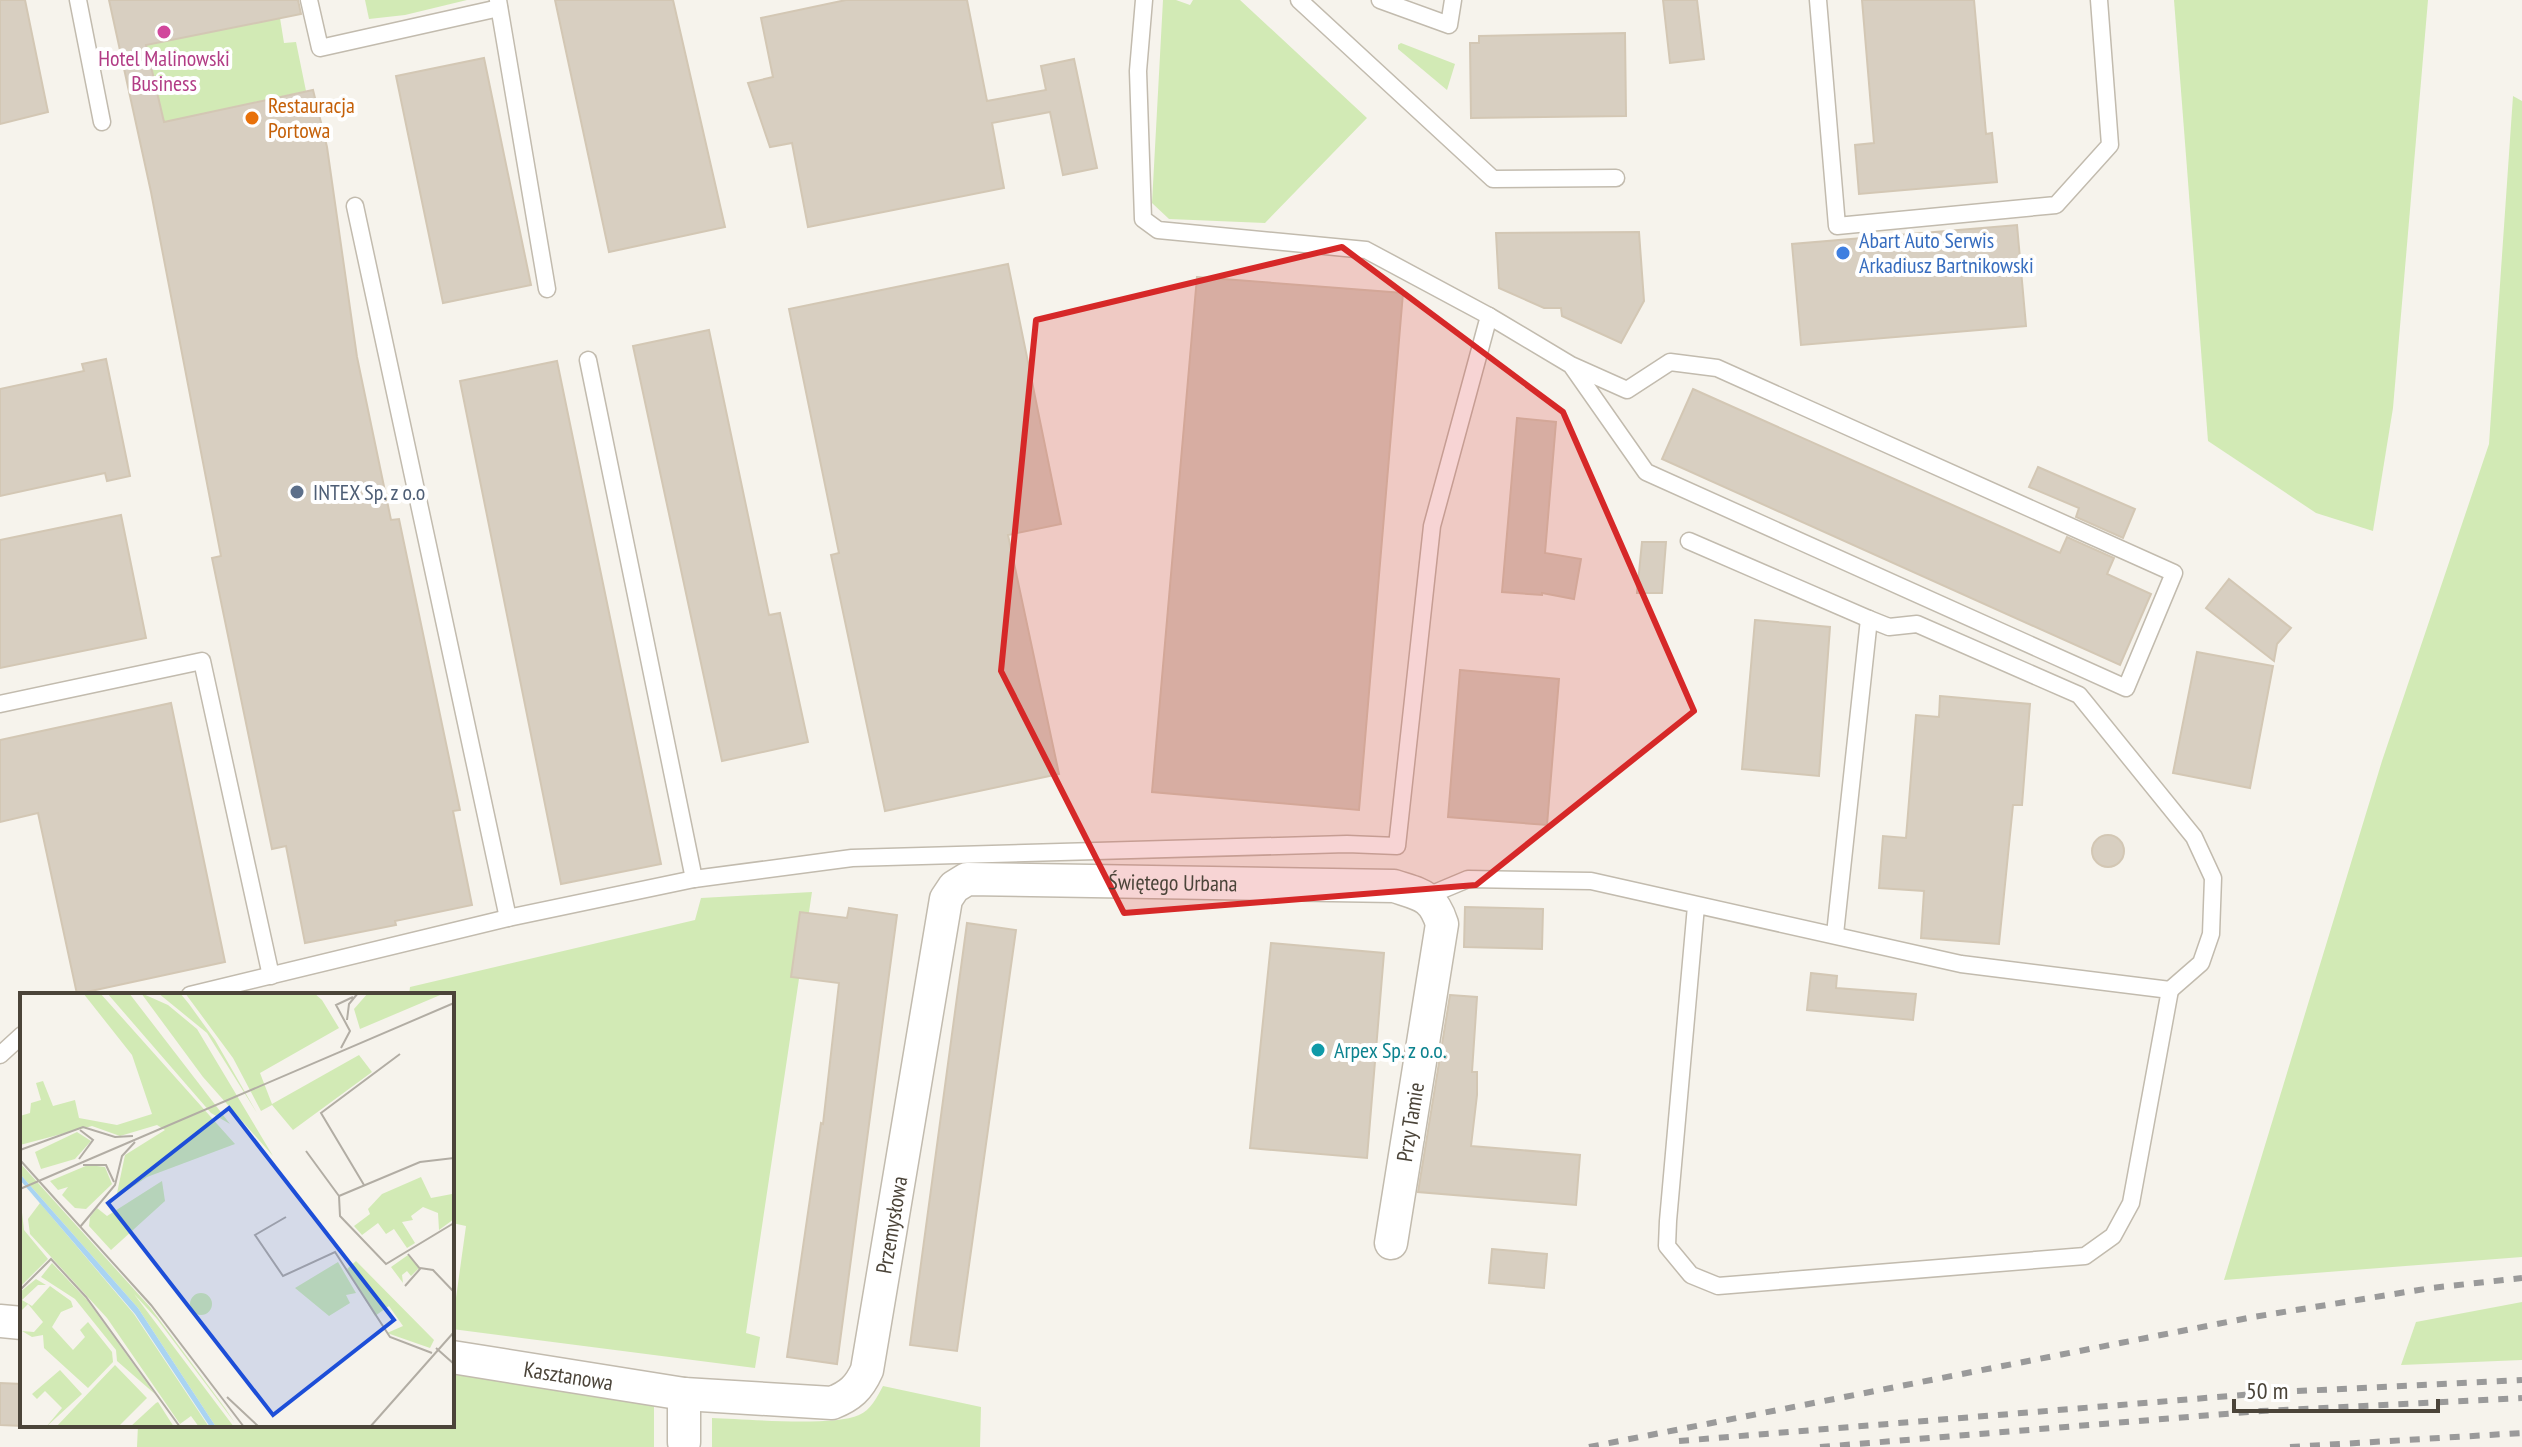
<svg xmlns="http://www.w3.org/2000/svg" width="2522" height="1447" font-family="'PT Sans Narrow',sans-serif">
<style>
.green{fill:#d2eab5}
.building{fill:#d8cfc1;stroke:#d3c7b4;stroke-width:2}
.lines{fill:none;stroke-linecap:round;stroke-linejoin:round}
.service-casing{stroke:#c2bbae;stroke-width:19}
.minor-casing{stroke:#c2bbae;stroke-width:35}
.service{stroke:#fff;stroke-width:16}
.minor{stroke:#fff;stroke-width:32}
.rail{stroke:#9a9a9a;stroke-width:6;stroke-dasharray:10 10;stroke-linecap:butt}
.marked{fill:#d62828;fill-opacity:0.2;stroke:#d62828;stroke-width:6;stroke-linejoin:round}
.hotel-dot{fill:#d1479c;stroke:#fff;stroke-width:3}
.food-dot{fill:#e8710a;stroke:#fff;stroke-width:3}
.shop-dot{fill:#3f7fe0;stroke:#fff;stroke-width:3}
.service-dot{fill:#5c6f8a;stroke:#fff;stroke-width:3}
.culture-dot{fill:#0f9aa8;stroke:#fff;stroke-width:3}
.labels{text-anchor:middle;stroke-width:8;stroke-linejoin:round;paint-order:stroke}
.hotel-label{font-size:22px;fill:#b23c85;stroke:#fff}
.food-label{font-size:22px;fill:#c56008;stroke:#fff;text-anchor:start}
.shop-label{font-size:22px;fill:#366cbe;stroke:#fff;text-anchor:start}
.service-label{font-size:22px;fill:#4e5e75;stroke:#fff;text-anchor:start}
.street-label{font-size:22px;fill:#4b4439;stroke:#fff}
.culture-label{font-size:22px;fill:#0d838f;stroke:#fff;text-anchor:start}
.inset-road{fill:none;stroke:#b2ada4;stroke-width:2}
.view{fill:#1d4ed8;fill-opacity:0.15;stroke:#1d4ed8;stroke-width:4}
.inset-edge{fill:none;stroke:#4b4439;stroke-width:4}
</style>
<rect width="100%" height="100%" fill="#f6f3ec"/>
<g class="green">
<path d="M365 0H467L405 15 369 19Z"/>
<path d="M1163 0H1176L1190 5 1193 0H1240L1367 118 1265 223 1169 219 1152 203Z"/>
<path d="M2174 0H2428L2393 408 2373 531 2316 513 2208 441Z"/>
<path d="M280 18 284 43 296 42 306 91 164 122 146 45Z"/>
<path d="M1401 43 1455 64 1447 90 1398 49V45Z"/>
<path d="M2513 96 2522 101V1257L2224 1280 2382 761 2489 444Z"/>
<path d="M812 892 746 1333 760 1337 755 1368 452 1329V1298H456L466 1226 452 1223V995H409L410 987 695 920 701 898Z"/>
<path d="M2522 1302V1360L2401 1365 2416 1322Z"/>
<path d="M452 1357 654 1389V1447H137L138 1425H452Z"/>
<path d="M883 1386 981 1407 980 1447H712V1418C745 1419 832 1427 859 1415 871 1410 877 1397 883 1386Z"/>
</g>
<g class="building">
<path d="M0 0H25L48 112 0 124Z"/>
<path d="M109 0H298L301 14 146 45 164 122 313 90 327 147 357 357 391 520 399 519 460 810 453 811 472 905 395 921 396 925 305 943 286 846 272 849 212 558 221 556 151 192Z"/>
<path d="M555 0H673L725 227 609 252Z"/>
<path d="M846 0H967L987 101 1046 90 1041 66 1074 59 1097 168 1063 175 1050 112 992 123 1004 188 808 227 792 143 770 147 748 83 773 77 761 18Z"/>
<path d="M1663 0H1697L1704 59 1670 63Z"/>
<path d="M1862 0H1974L1986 134 1992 133 1997 182 1859 194 1855 145 1874 143Z"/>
<path d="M1625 33 1626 116 1471 118 1470 43H1479V36Z"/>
<path d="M484 58 531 285 443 303 396 76Z"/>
<path d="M2017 225 2026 326 1801 345 1792 244Z"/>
<path d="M1639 232 1644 301 1621 343 1562 316 1561 308H1544L1499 288 1496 233Z"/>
<path d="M1008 264 1061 524 1008 535 1059 774 885 811 831 555 839 553 789 309Z"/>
<path d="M1197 277 1403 293 1359 810 1152 792Z"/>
<path d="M709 330 769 615 780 613 808 742 722 761 633 346Z"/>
<path d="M106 359 130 476 107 481 105 473 0 496V389L84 371 82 364Z"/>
<path d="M557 361 661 864 561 884 460 381Z"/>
<path d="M1693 389 2060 553 2067 537 2114 558 2107 574 2151 594 2120 665 1662 459Z"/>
<path d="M1517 418 1556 422 1545 553 1581 559 1574 599 1542 593V595L1502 592Z"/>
<path d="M2038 467 2135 509 2123 538 2076 517 2079 508 2029 487Z"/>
<path d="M121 515 146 638 0 668V540Z"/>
<path d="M1642 542H1666L1662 593H1637Z"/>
<path d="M2229 579 2291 628 2277 644 2274 661 2206 608Z"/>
<path d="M1755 620 1830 627 1819 776 1742 769Z"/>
<path d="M2197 652 2273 666 2250 788 2173 773Z"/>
<path d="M1460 670 1559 679 1547 825 1448 817Z"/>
<path d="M1940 696 2030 704 2022 805H2013L1999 944 1921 938 1924 891 1879 888 1883 836 1906 838 1916 715 1939 717Z"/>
<path d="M171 703 225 962 77 994 38 813 0 822V740Z"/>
<circle cx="2108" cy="851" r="16"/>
<path d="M1465 907 1543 909 1542 949 1464 947Z"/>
<path d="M849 908 897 915 837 1364 787 1357 821 1123 823 1124 839 983 791 977 800 912 847 918Z"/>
<path d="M967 923 1016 930 957 1351 910 1345Z"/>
<path d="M1271 943 1384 953 1367 1158 1250 1148Z"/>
<path d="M1811 973 1837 976 1836 988 1916 994 1913 1020 1807 1010Z"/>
<path d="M1450 995 1477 997 1472 1072H1477V1095L1471 1146 1580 1155 1576 1205 1418 1192Z"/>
<path d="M1492 1249 1547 1254 1544 1288 1489 1283Z"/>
<path d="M0 1383 22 1384V1426L0 1425Z"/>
</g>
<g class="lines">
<g class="service-casing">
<g id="service">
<path d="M78 0 102 122"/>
<path d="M309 0 320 48 499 8"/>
<path d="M498 0 547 289"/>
<path d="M1299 0 1493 179 1616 178"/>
<path d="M1380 0 1449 25 1453 0"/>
<path d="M1818 0 1837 226 2056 205 2110 145 2099 0"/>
<path d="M355 206 508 918"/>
<path d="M1489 316 1571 365 1646 472 2126 688 2174 573 1717 368 1670 362 1627 390 1571 365"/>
<path d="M588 360 694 879"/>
<path d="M1689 541 1869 619"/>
<path d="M0 704 202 661 271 976"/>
<path d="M1425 897 1468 879 1591 881 1961 964 2170 990 2131 1203 2113 1236 2085 1256 1718 1286 1691 1275 1667 1246 1668 1221 1696 906"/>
<path d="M1835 934 1869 619 1889 627 1917 624 2079 695 2194 837 2213 878 2211 934 2201 963 2170 990"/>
<path d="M190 995 508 918 694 879 852 858 1347 844 1397 846 1432 526 1489 316 1366 250 1158 230 1143 219 1138 71 1144 0"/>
<path d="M0 1055 22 1035"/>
</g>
</g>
<g class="minor-casing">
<g id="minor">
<path d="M0 1321 22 1323"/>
<path id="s1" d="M452 1357 684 1394 832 1403C850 1396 859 1388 867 1370L946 899 954 887 967 879 1394 886C1421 895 1433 895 1442 924L1391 1243"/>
<path d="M684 1442V1394"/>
</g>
</g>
<use href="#service" class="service"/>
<use href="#minor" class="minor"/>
<g class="rail">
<path d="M1679 1441 2279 1392 2522 1380"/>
<path d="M1589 1447 2253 1317 2431 1288 2522 1278"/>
<path d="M1820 1447 2261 1411 2522 1398"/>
<path d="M2290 1447 2522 1433"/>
</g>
</g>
<path class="marked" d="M1342 247 1563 412 1694 711 1476 885 1124 913 1001 671 1036 320Z"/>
<circle class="hotel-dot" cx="164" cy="32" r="8"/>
<circle class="food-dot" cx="252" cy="118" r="8"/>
<circle class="shop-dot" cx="1843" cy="253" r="8"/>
<circle class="service-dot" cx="297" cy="492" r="8"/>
<circle class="culture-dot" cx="1318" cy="1050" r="8"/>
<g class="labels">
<g class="hotel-label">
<text x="164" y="66">Hotel Malinowski<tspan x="164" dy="25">Business</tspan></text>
</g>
<g class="food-label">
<text x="268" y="113">Restauracja<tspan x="268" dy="25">Portowa</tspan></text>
</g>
<g class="shop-label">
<text x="1859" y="248">Abart Auto Serwis<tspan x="1859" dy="25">Arkadiusz Bartnikowski</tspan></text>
</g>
<g class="service-label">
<text x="313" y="500">INTEX Sp. z o.o</text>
</g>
<g class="street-label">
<text dy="8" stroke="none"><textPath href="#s1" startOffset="1146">Świętego Urbana</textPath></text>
<text transform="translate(1410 1122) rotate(-81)" y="8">Przy Tamie</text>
<text dy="8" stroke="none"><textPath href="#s1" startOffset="580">Przemysłowa</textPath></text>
<text dy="8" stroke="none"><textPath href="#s1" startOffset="118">Kasztanowa</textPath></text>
</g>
<g class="culture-label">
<text x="1334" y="1058">Arpex Sp. z o.o.</text>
</g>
</g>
<g transform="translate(20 993)">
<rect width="434" height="434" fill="#f6f3ec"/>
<path d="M63 0H80L215 151 127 184 96 205 105 162 145 137 137 132 100 143 72 133 0 152V123L10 120 11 110 21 107 16 90 23 88 33 113 55 107 59 125 97 132 132 121 112 62ZM87 0H109L210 131 191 120ZM121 0 148 12 177 36 253 163 183 84ZM138 0H160L169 11 195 47 237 120 187 40ZM165 0H294L302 7 319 35 240 80 252 111 339 62 352 79 273 137 252 112 241 118 213 65ZM348 0H425L340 36 334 16ZM57 139 71 148 55 166 21 176 15 159ZM0 170 130 314 205 415 215 430 137 326 114 301 214 434H196L118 315 0 181ZM68 172 85 174 92 191 66 216 55 215 42 202 48 194 38 197 30 188ZM401 184 411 205 432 201 434 226 419 237 418 220 403 214 391 223 393 227 382 229 395 250 387 255 374 236 366 241 358 230 342 242 334 233 350 221 348 216 362 201ZM142 188 145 208 91 257 69 233 70 224 77 215 87 223ZM0 202 4 237 28 266 0 294ZM20 210 114 321 189 434H179L171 423 160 431 87 325 10 241 8 226ZM388 262 400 274 391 283 387 278 382 282 383 290 371 274ZM336 268 414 347 410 355 367 340 383 333 369 313 355 323 327 276ZM318 269 336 300 326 302 330 310 309 323 275 295ZM32 270 67 307 135 401 97 368 96 357 55 306 21 284ZM16 286 26 292H18L2 307 12 313 30 293 51 308 53 314 41 319 32 334 53 357 65 344 60 337 68 329 92 359 93 369 68 395 24 355 23 342 12 344 2 338 14 339 23 329 8 311 0 319V299ZM170 311a11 11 0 1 1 22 0a11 11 0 1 1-22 0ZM95 372 127 405 98 434H36ZM40 377 62 401 26 434 42 415 25 398 17 406 12 401ZM138 409 154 434H110L136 410Z" fill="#d2eab5"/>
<path d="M0 181 118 315 196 434H190L115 321 0 187Z" fill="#a9d4f2"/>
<path class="inset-road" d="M327 27 329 11 338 0M321 55 330 38 316 12 333 4M0 157 63 134 95 144 113 143M286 158 319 203M59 166 73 147 60 137M0 167 131 312 224 434M63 172H86L94 189M344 192 301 120 380 61M0 196 434 10M319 203 320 223 366 271 434 230M319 203 400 169 434 165M266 224 235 242 263 283 315 259 370 344 412 360M60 234 95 192 102 163 115 149M400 275 413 277 434 299M385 293 400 276 388 261M0 297 31 266 66 304 160 434M416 355 434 371M207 404 239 434M350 434 434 339"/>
<path class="view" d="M209 115 374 327 253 422 88 210Z"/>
<rect width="434" height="434" class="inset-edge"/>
</g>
<path d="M2234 1399v12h204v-12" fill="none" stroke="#4b4439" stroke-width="4"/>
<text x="2246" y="1399" font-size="24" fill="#4b4439" stroke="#ffffff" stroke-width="6" paint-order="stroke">50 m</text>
</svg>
